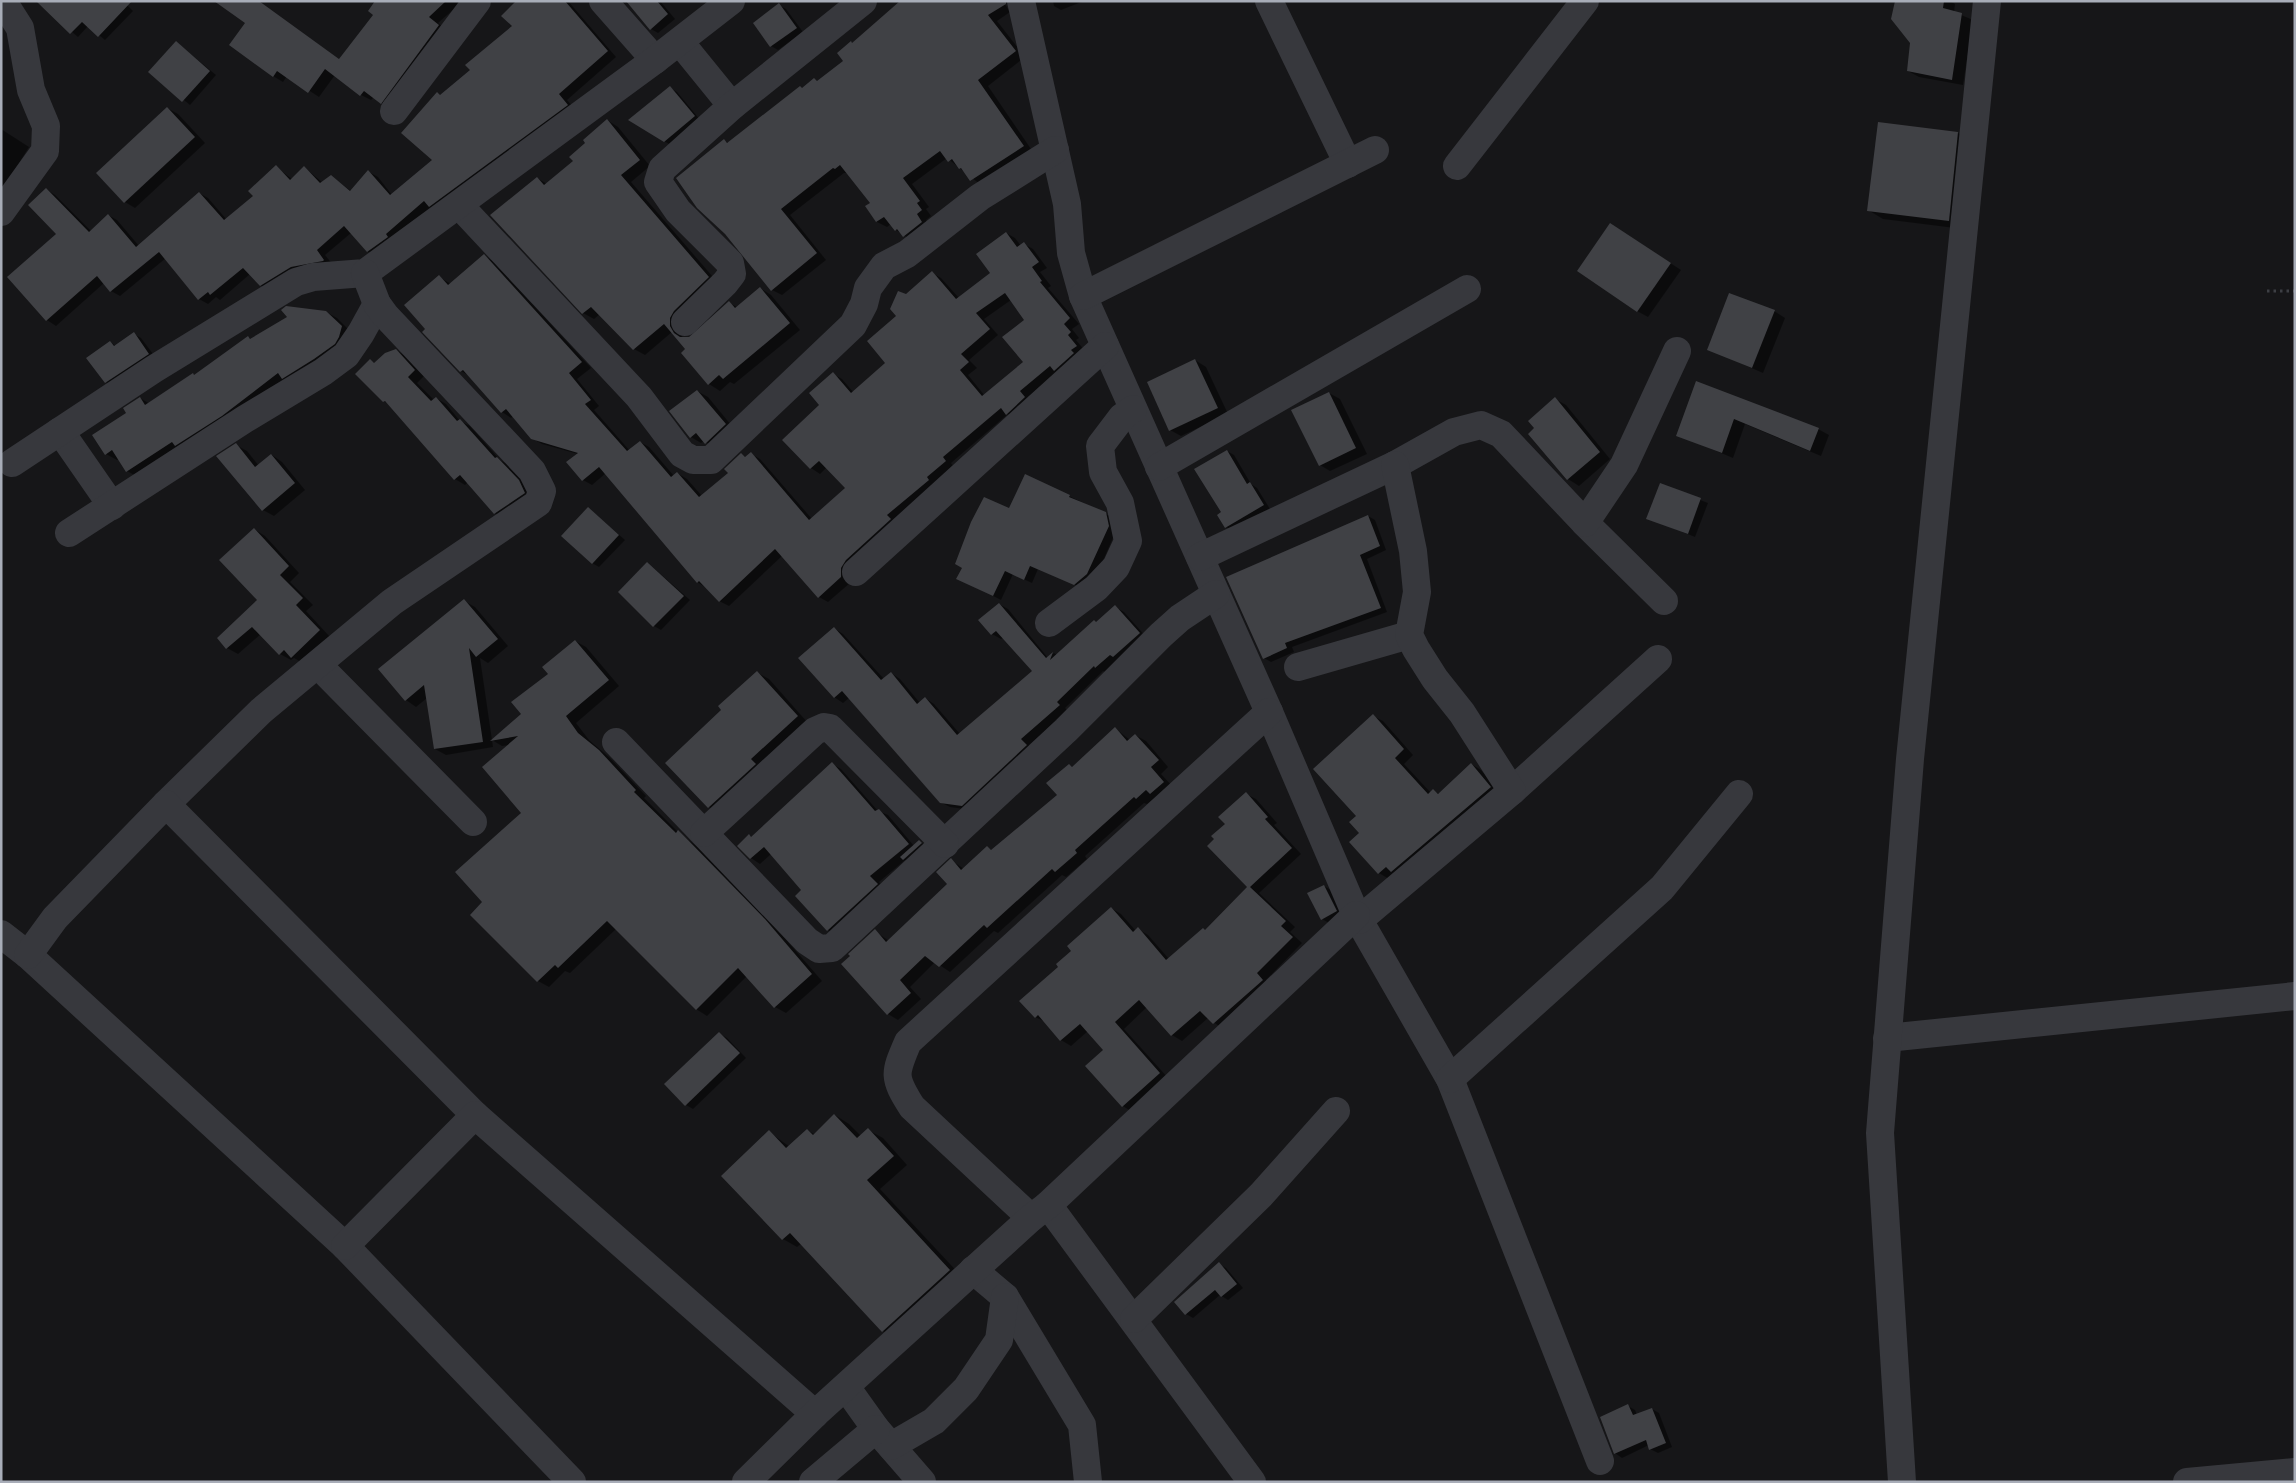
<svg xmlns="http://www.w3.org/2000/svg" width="2296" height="1483" font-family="'Open Sans',sans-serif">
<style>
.shadow{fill:#0007;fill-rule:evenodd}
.building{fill:#404145;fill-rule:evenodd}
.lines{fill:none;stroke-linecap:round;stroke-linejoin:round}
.path{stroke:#3d3f44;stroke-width:3;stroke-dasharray:2.5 4;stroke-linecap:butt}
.minor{stroke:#37383d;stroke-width:28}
</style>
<rect width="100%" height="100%" fill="#161618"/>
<g class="shadow">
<path d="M123 1 133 11 105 40 88 26 78 37 45 9Z"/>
<path d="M259 1 340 60 375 15 377 1H463L438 23 449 32 391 109 374 97 371 100 361 95 335 75 319 97 287 76 283 82 273 76 246 23Z"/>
<path d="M518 1H568L616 57 567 100 576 110 376 257 367 251 351 233 325 255 333 265 270 290 260 285 250 274 220 300 216 297 208 304 199 299 166 258 120 296 111 291 104 283 56 326 47 320 9 277 58 234 46 189 55 195 91 231 108 215 117 220 139 246 199 193 208 198 227 220 255 196 276 167 292 179 304 167 323 183 331 176 351 191 369 172 378 177 392 195 434 161 441 96 472 70 513 26Z"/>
<path d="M628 1H660L675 19 658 33 651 29Z"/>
<path d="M1003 1 1010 12 997 21 1025 57 988 86 1033 152 981 185 947 158 912 184 929 207 926 209 931 216 926 220 932 228 914 242 896 230 891 224 887 227 877 222 866 207 871 203 847 173H844L790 215 826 260 782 295 772 290 742 251 698 207 677 179 724 141 729 143 815 80 819 82 845 61 853 44Z"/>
<path d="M1053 1H1084L1061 10 1054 6Z"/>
<path d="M1896 1H1950L1955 4 1954 12 1973 20 1963 85 1919 77 1908 71 1912 43Z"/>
<path d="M779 5 786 9 803 32 778 50 771 46Z"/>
<path d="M176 42 216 75 190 105 150 72Z"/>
<path d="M670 88 677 92 701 121 671 145 664 141Z"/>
<path d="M167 108 178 114 205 143 135 208 125 202Z"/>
<path d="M607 120 618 127 650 166 631 182 719 284 681 334 683 338H690L729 303 737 307 760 288 771 295 800 330 734 384 730 382 720 391 709 384 683 353 687 349 672 332 645 355 634 349 600 314 594 319 583 313 537 178 547 184 574 162Z"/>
<path d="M1 129 29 147 1 192Z"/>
<path d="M1958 133 1972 141 1963 229 1883 219 1868 210Z"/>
<path d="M1621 231 1681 270 1648 317 1637 311Z"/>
<path d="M1006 233 1015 238 1021 246 1024 244 1033 249 1047 268 1040 272 1051 286 1048 288 1079 324 1072 329 1079 338 1076 340 1085 351 1028 397 1034 403 1016 419 1008 414 951 463 954 467 850 583 828 602 819 597 782 556 729 606 719 601 707 588 697 582 606 473 592 485 583 480 578 454 542 444 532 438 514 415 511 418 502 412 470 376 461 371 424 332 427 329 439 277 451 284 484 256 493 261 591 368 577 379 599 406 594 410 630 451 640 442 649 447 674 476 677 473 687 479 702 496 729 473 741 454 747 458 751 454 760 459 812 519 847 488 827 467 820 474 811 468 821 405 833 374 842 379 854 393 887 363 898 316 906 295 932 273 941 278 959 298 992 274ZM1011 300 1026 320 1025 362 985 396 968 375 977 368 969 360 998 335 984 319Z"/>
<path d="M1774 311 1785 318 1763 373 1708 349Z"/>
<path d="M326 312 337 318 352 333 325 365 138 477 127 471 119 459 117 460 106 454 128 413 140 398 150 404 195 376 248 337 252 340Z"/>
<path d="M134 334 141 338 156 358 113 386 106 382 110 342 116 346Z"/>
<path d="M395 350 406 356 424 376 417 383 434 400 436 398 446 404 460 421 470 426 500 460 507 464 529 487 534 498 505 519 495 513 468 482 465 485 455 479 390 405 384 401 370 361 376 364Z"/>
<path d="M1195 360 1206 367 1228 414 1181 436 1170 430Z"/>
<path d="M1697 382 1818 429 1829 435 1821 456 1745 424 1733 458 1678 435Z"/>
<path d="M697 391 708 397 736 431 717 449 704 441 701 443 691 437Z"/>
<path d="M1329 393 1340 399 1367 454 1330 471 1320 465Z"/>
<path d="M1555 399 1566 405 1610 459 1579 486 1568 479 1536 428Z"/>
<path d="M236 445 247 451 259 466 272 455 282 462 305 490 274 516 263 510Z"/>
<path d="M1227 451 1234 455 1251 484 1257 488 1270 509 1233 531 1226 527 1222 513Z"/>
<path d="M1026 475 1114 518 1116 531 1095 579 1083 588 1038 569 1032 583 1013 574 1001 600 966 582 1009 510Z"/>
<path d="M1661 485 1708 503 1695 537 1648 518Z"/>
<path d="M588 508 625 540 599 567 592 563Z"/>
<path d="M1368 516 1375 520 1386 550 1367 559 1387 612 1292 647 1294 652 1271 662 1264 658Z"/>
<path d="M254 529 265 536 299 573 290 582 313 605 306 611 330 637 303 663 294 658 291 660 280 654 261 634 238 654 227 648 259 600Z"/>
<path d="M648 563 690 600 661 630 654 626 619 592Z"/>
<path d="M464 601 475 607 508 646 488 663 480 658 492 740 523 715 550 674 575 641 586 647 619 686 576 723 589 740 610 758 646 796 644 798 677 831 699 848 775 927 822 981 786 1013 775 1007 747 976 707 1016 696 1009 616 929 570 973 565 971 549 987 538 981 471 915 484 902 523 813 510 745 502 746 492 740 493 747 446 755 435 749 427 698 416 707 406 700Z"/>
<path d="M999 604 1008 609 1048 658 1054 653 1057 655 1115 607 1124 612 1148 639 1105 672 1103 671 1065 708 1068 711 1029 745 1035 751 971 810 950 807 940 802 849 698 843 703 834 697V628L843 634 884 679 891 673 900 679 920 703 925 698 934 704 960 734 1033 671 1003 638 1001 639 992 634 980 620Z"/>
<path d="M758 673 769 679 808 723 720 813 709 807 723 710Z"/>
<path d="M1373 716 1383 721 1413 755 1404 764 1431 793 1433 791 1440 794 1471 764 1481 770 1500 793 1389 879 1379 873 1360 833 1358 816Z"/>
<path d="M1116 729 1130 740 1135 735 1146 741 1168 767 1161 774 1174 788 1161 799 1156 797 1147 804 1144 803 1085 856 1087 859 1066 877 1062 875 998 933 994 931 950 972 935 962 910 987 921 999 898 1020 888 1014 875 931 889 941 949 884 951 860 964 869 988 848 993 851 1059 795 1069 765 1073 768Z"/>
<path d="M832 764 841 769 878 811 888 815 914 846 920 842 927 846 911 863 905 860 879 882 886 890 837 935 828 930 797 896 803 890 771 854 760 864 751 858 739 846 752 837Z"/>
<path d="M1246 794 1256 799 1277 823 1274 825 1301 854 1259 893 1295 927 1290 932 1302 943 1266 980 1272 986 1223 1029 1208 1018 1182 1041 1172 1035 1147 1007 1124 1029 1169 1079 1132 1112 1123 1106 1105 1050 1088 1031 1071 1046 1061 1040 1046 1022 1035 1017 1060 967 1111 908 1121 914 1136 931 1138 929 1148 935 1169 959 1206 931 1248 887 1216 839Z"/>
<path d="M1324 886 1331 890 1344 915 1329 923 1322 919Z"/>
<path d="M720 1034 727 1038 746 1058 693 1109 686 1105Z"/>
<path d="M835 1115 849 1124 861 1136 868 1130 883 1138 907 1165 880 1189 964 1279 897 1339 883 1331 802 1243 797 1247 783 1239 769 1132 790 1147 807 1130 814 1134Z"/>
<path d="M1219 1264 1226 1268 1243 1288 1228 1300 1220 1295 1193 1318 1186 1314Z"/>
<path d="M1628 1406 1635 1410 1637 1415 1652 1409 1659 1413 1672 1447 1658 1453 1650 1449 1649 1445 1622 1458 1615 1453Z"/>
</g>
<g class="building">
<path d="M36 1H132L98 37 82 22 70 34Z"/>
<path d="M214 1H259L339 59 373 15 368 11 375 1H446L429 17 439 25 381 104 364 91 360 96 325 69 308 93 277 71 273 77 229 45 245 23Z"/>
<path d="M516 1H565L608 51 559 94 568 105 429 207 424 201 386 234 388 237 367 252 344 226 317 250 324 260 323 261 291 267 260 286 243 268 210 295 208 292 198 300 159 252 110 292 97 276 46 321 7 277 56 234 28 205 46 188 89 232 108 214 136 247 199 192 224 220 253 196 248 191 276 165 290 180 304 166 320 183 331 175 350 191 368 170 390 195 432 160 401 133 437 92 440 95 470 70 465 65 512 26 501 16Z"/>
<path d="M626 1H657L668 14 650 30Z"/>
<path d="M900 1H1006V4L988 15 1016 51 978 80 1024 146 970 181 961 168 959 169 952 159 948 162 940 151 903 178 920 201 917 203 922 210 917 214 922 222 903 237 897 229 895 231 884 217 876 222 865 206 870 203 840 165 835 169 833 168 781 209 817 253 771 291 725 234 697 208 676 178 724 139 727 143 800 86 802 88 814 78 817 81 843 61 837 53 851 41 852 43Z"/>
<path d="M1895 1H1944L1943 8 1962 13 1952 80 1907 71 1910 43 1891 19Z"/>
<path d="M779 3 797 28 770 47 753 23Z"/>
<path d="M176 41 210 71 182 102 148 72Z"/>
<path d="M670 86 695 116 664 142 628 120Z"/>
<path d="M167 107 195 137 124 203 96 173Z"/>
<path d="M607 119 640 160 621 175 709 277 674 311 670 318V326L674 333 680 337H689L729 301 735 308 760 287 790 323 723 379 719 375 708 385 681 353 685 349 664 324 633 350 591 307 582 314 490 215 537 177 544 185 573 161 569 157 585 143 583 140Z"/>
<path d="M1878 122 1958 132 1949 221 1867 211Z"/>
<path d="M1610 223 1671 263 1637 312 1577 271Z"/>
<path d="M1006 232 1017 247 1024 242 1039 262 1032 267 1042 281 1040 282 1070 318 1064 324 1071 332 1068 335 1077 346 1071 350 1074 353 1054 371 1050 366 1020 391 1025 397 1006 415 1001 408 943 457 946 461 927 477 929 480 887 515 891 519 846 560 841 568V577L818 598 775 549 719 602 699 581 697 583 599 467 582 481 566 462 578 453 531 439 506 409 501 413 463 370 460 372 422 332 425 329 404 305 439 275 448 285 484 254 582 362 569 373 591 400 585 404 627 451 640 441 671 477 677 472 699 497 728 473 724 469 741 453 745 457 751 452 809 520 845 488 819 461 810 469 782 440 819 405 809 393 833 372 851 393 885 363 867 341 896 316 890 309 898 291 906 294 932 271 956 299 990 273 976 254ZM1005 293 1024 320 1002 337 1023 362 982 396 960 370 969 362 961 354 990 329 976 313Z"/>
<path d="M1729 293 1775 310 1752 368 1707 350Z"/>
<path d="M286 306 326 311 342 326 339 337 335 344 314 359 282 379 278 373 222 416 175 446 172 442 126 472 112 450 105 455 92 435 126 413 123 408 140 397 145 405 193 373 194 375 248 336 250 339 287 317 281 310Z"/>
<path d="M134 332 149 354 105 383 86 358 110 341 114 346Z"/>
<path d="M396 349 415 370 408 377 431 401 436 397 457 421 460 419 495 458 497 457 519 480 525 493 494 514 460 475 454 480 385 401 383 402 355 374 370 359 374 363 385 353Z"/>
<path d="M1195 359 1218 408 1169 431 1147 382Z"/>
<path d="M1696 381 1819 428 1810 451 1734 419 1722 453 1676 436Z"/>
<path d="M697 390 726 424 705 444 696 433 690 438 669 411Z"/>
<path d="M1329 392 1356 448 1319 466 1291 410Z"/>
<path d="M1555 397 1600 452 1567 480 1528 434 1534 428 1528 421Z"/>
<path d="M236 443 255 467 271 454 295 483 262 511 216 456Z"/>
<path d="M1227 450 1247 484 1250 482 1264 505 1225 528 1217 515 1221 512 1194 469Z"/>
<path d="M1025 474 1070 495 1069 497 1106 512 1109 526 1087 574 1074 585 1030 566 1024 580 1005 571 993 596 956 579 962 568 955 564 971 522 984 497 1009 508Z"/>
<path d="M1660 483 1701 498 1688 534 1646 519Z"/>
<path d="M588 507 619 535 592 564 561 536Z"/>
<path d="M1368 515 1380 546 1360 555 1381 608 1285 643 1287 648 1263 659 1226 577Z"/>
<path d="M254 528 289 566 280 575 303 598 296 605 320 630 291 658 284 650 279 655 252 627 226 649 217 638 257 600 219 560Z"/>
<path d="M647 562 684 596 653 627 618 592Z"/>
<path d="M464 599 498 639 476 657 469 648 483 742 434 749 424 685 405 701 378 669Z"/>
<path d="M999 603 1046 658 1053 652 1050 660 1094 620 1096 622 1115 605 1140 633 1113 657 1110 655 1095 668 1094 666 1057 702 1060 705 1021 739 1027 745 962 806 940 803 842 691 834 698 798 658 834 627 881 680 891 672 917 704 925 697 957 735 1032 671 996 631 991 635 978 620Z"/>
<path d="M575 640 609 680 566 716 578 733 599 750 636 790 634 792 676 833 678 830 688 840 765 919 812 974 774 1008 738 968 696 1010 607 921 558 968 555 965 537 982 470 915 482 902 455 872 521 813 482 767 518 736 490 741 521 714 511 702 548 674 542 667Z"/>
<path d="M757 671 798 716 751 759 756 764 708 808 665 763 721 710 718 706Z"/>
<path d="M1373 714 1404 749 1395 758 1428 794 1433 789 1438 794 1471 763 1491 787 1391 872 1386 867 1378 874 1349 842 1359 833 1349 822 1356 816 1313 769Z"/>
<path d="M1115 727 1127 741 1135 734 1159 760 1151 767 1164 782 1150 794 1146 790 1136 799 1134 797 1075 850 1077 853 1055 872 1052 869 987 928 984 925 939 967 925 956 900 980 911 993 887 1015 841 964 850 956 848 954 875 929 886 942 947 884 936 872 951 858 961 870 987 846 991 850 1057 795 1046 783 1069 764 1072 767Z"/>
<path d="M832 762 875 811 879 809 909 844 870 876 878 884 827 931 795 896 801 890 764 847 750 859 737 846 749 834 751 837Z"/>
<path d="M1246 792 1268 817 1265 819 1292 848 1250 887 1286 921 1281 926 1293 937 1257 973 1263 980 1213 1024 1200 1011 1171 1036 1139 1000 1115 1022 1160 1073 1122 1107 1085 1066 1103 1050 1080 1024 1060 1041 1038 1015 1035 1018 1019 1001 1058 967 1056 964 1071 951 1067 946 1111 907 1133 932 1138 927 1166 960 1203 928 1205 930 1247 887 1207 846 1214 839 1211 836 1225 824 1218 817Z"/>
<path d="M919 840 922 843 903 860 900 857Z"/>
<path d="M1324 885 1337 911 1321 920 1307 893Z"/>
<path d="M719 1032 740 1053 685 1106 664 1084Z"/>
<path d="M834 1114 857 1138 868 1128 894 1156 867 1180 950 1270 882 1332 790 1233 782 1240 721 1176 769 1130 786 1148 807 1129 813 1135Z"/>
<path d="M1219 1262 1237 1284 1221 1297 1215 1290 1185 1315 1174 1302Z"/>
<path d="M1628 1404 1633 1415 1652 1408 1666 1443 1649 1450 1646 1440 1614 1454 1600 1417Z"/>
</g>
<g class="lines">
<path class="path" d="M2267 291H2295"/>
<g class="minor">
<path d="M603 1 655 60"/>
<path d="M1021 1 1067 204 1071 253 1083 296 1269 712 1356 915 1450 1079 1600 1461"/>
<path d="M1269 1 1348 164"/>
<path d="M1 3 6 6 20 28 31 90 46 126 45 151 1 212"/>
<path d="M680 42 732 106"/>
<path d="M394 111 477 1"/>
<path d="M1457 166 1585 1"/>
<path d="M459 205 639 397 682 454 693 460H711L853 325 864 304 868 288 884 266 907 254 980 197 1055 150"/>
<path d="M1083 296 1375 150"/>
<path d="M685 322 725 283 732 274 730 263 678 211 658 182 662 169 732 106 863 1"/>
<path d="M60 431 112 506"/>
<path d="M12 463 154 369 296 282 313 277 365 273 655 60 731 1"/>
<path d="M1159 467 1467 289"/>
<path d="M1585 523 1664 601"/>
<path d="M69 533 245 419 323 372 346 355 361 333 377 304"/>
<path d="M1200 557 1395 465 1454 432 1481 425 1501 434 1585 523 1624 465 1677 351"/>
<path d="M856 572 1105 346"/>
<path d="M1049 623 1096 588 1116 567 1128 541 1120 503 1103 472 1100 446 1122 417 1133 409"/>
<path d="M318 665 473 822"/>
<path d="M1298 667 1409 635"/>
<path d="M616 742 807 941 819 949 832 948 1066 730 1161 635 1180 618 1216 594"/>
<path d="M1512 791 1658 659"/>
<path d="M166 804 261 711 392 602 538 503 542 491 532 471 385 315 377 304 365 273"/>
<path d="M704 833 815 731 824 727 830 728 945 844"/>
<path d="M1359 920 1512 791 1462 713 1435 679 1416 649 1409 635 1417 592 1413 551 1395 465"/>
<path d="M1 934 28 955 345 1246 572 1482"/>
<path d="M28 955 55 918 166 804 475 1115"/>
<path d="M1887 1038 2295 996"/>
<path d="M1450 1079 1662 888 1739 794"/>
<path d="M1048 1205 1252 1482"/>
<path d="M1031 1218 912 1107C893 1077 894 1074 908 1042L1269 712"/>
<path d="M345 1246 475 1115 815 1414"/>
<path d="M973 1270 1005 1297 1082 1425 1088 1482"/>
<path d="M1134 1319 1261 1195 1336 1111"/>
<path d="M846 1387 876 1429 922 1482"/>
<path d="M891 1446 934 1421 966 1389 999 1340 1005 1297"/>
<path d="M746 1482 815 1414 1031 1218 1048 1205 1356 915"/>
<path d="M813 1482 876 1429"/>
<path d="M1902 1482 1880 1133 1910 759 1987 1"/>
<path d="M2187 1482 2295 1472"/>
</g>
</g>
<rect width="2296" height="1483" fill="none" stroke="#a8adb8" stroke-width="5"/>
</svg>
